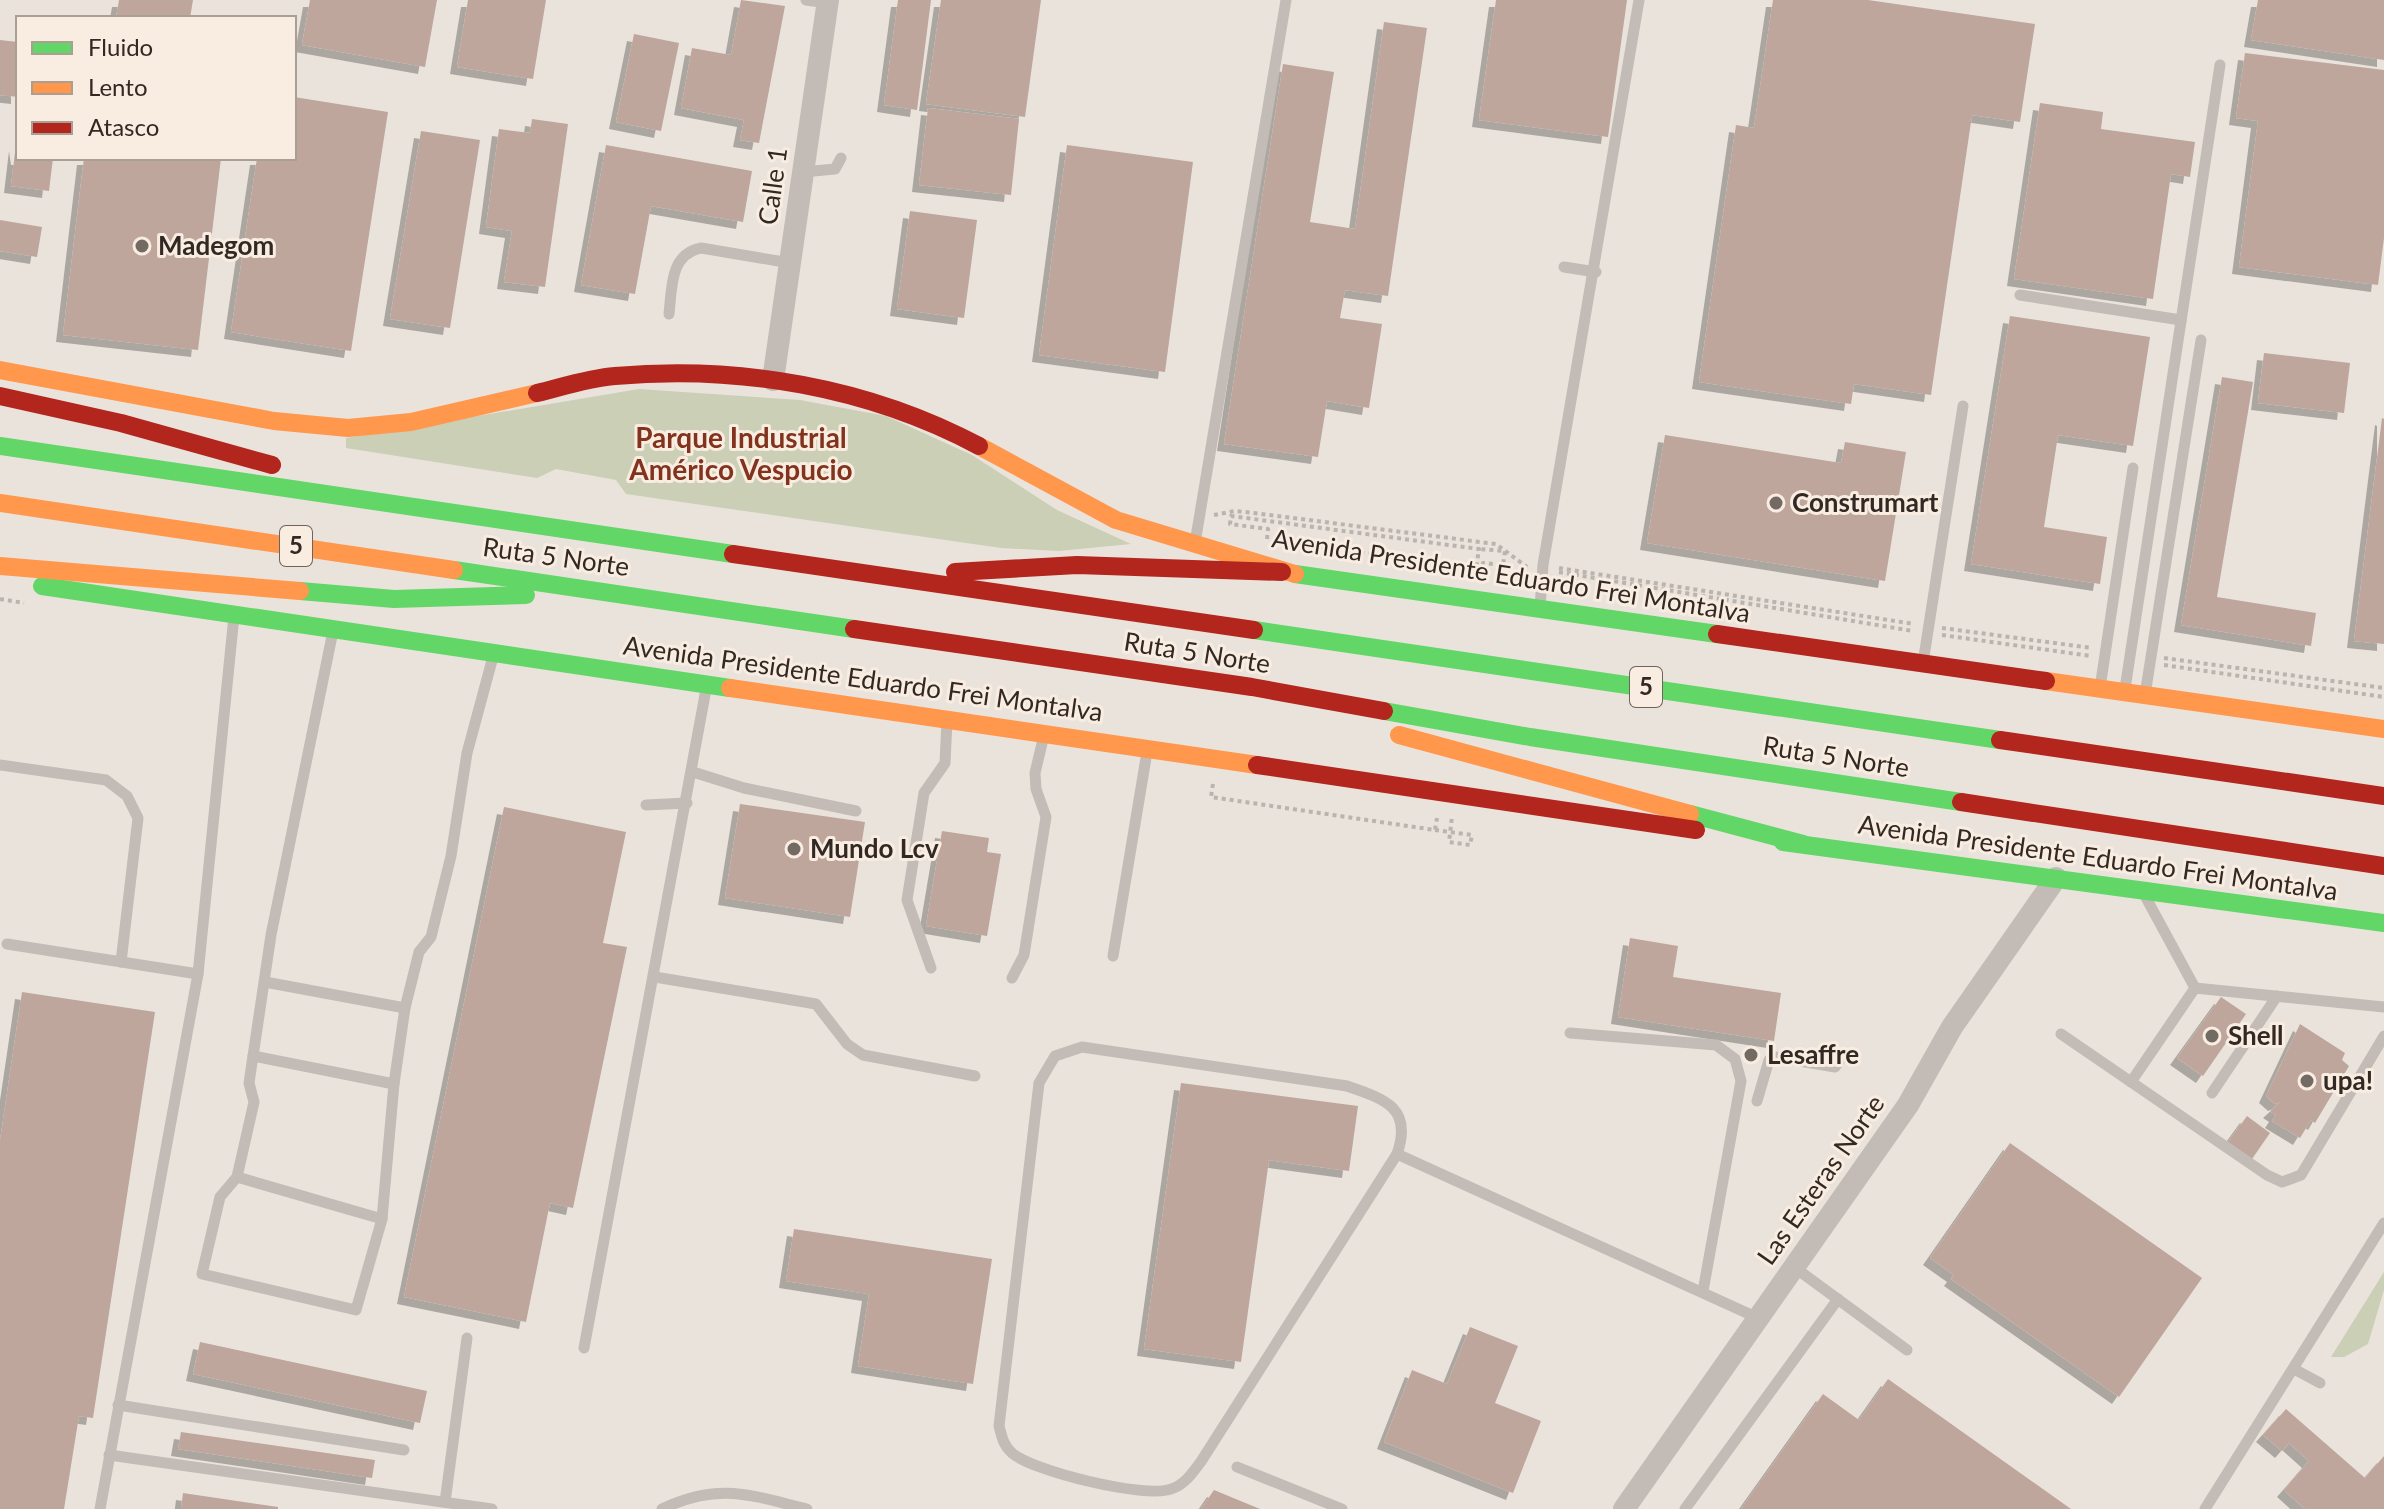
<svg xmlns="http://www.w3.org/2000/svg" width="2384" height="1509" font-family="Lato,sans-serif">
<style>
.green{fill:#cbcfb6}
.building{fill:#bea69d;filter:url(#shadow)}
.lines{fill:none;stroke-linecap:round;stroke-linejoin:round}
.path{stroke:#bbb4ae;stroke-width:4;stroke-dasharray:4 4;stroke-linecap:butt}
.lane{stroke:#c3bbb5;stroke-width:11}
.street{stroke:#c3bbb5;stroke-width:22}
.fast{stroke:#63d668;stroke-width:18}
.slow{stroke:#ff974d;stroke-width:18}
.jam{stroke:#b3261e;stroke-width:18}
.poi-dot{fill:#736a64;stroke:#f9ede1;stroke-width:3}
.labels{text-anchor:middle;stroke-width:6;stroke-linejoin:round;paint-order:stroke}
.shield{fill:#f9ede1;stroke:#6e645d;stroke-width:2}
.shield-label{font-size:24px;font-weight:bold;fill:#332924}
.street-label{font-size:26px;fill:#332924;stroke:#f9ede1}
.poi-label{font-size:26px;font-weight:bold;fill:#332924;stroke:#f9ede1;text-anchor:start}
.neighbourhood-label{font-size:28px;font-weight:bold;fill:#82331d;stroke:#f9ede1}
</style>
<defs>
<filter id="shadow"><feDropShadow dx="-7" dy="7" stdDeviation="0" flood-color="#0004"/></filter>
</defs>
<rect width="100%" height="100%" fill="#eae3dc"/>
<g class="green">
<path d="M639 389 800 400 886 416 972 455 1057 510 1131 544 1059 551 1001 548 626 494 616 480 556 469 537 478 346 448V438Z"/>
<path d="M2384 1272V1290L2368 1344 2344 1357H2331Z"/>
</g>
<g class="building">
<path d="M119 0H193L190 18H116Z"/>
<path d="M310 0H437L425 67 302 45Z"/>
<path d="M468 0H546L533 79 457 67Z"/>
<path d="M741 0 785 6 759 143 740 140 744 120 681 108 692 48 731 55Z"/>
<path d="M898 0H931L917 110 884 105Z"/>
<path d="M941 0H1041L1025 117 926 104Z"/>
<path d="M1496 0H1627L1608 137 1479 120Z"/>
<path d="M1773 0H1868L2035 24 2020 122 1972 115 1931 395 1854 384 1851 404 1699 382 1736 125 1754 128Z"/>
<path d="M2258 0H2384V60L2251 40Z"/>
<path d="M1384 22 1427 28 1388 296 1345 290 1340 318 1382 324 1369 408 1327 401 1318 457 1224 444 1283 64 1334 72 1310 222 1355 229Z"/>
<path d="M634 34 679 43 661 131 616 122Z"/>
<path d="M0 40 18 42V97L0 95Z"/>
<path d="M2245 53 2384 70V238L2378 285 2239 267 2258 121 2236 118Z"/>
<path d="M294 97 388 112 351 351 231 332 257 158H294Z"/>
<path d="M2040 103 2103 112 2101 129 2195 142 2190 177 2171 174 2153 299 2014 279Z"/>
<path d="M928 108 1019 119 1011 195 919 185Z"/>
<path d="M532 119 568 124 545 287 504 282 512 231 486 227 499 129 530 133Z"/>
<path d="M421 131 480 140 450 328 390 319Z"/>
<path d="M16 144 18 158H53L49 191 11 186Z"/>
<path d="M606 145 752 171 743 222 651 206 635 294 581 285Z"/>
<path d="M1067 145 1193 162 1165 372 1039 355Z"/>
<path d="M84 158H221L198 350 63 335Z"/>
<path d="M910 211 977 220 964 318 897 309Z"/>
<path d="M0 220 42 227 37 257 0 251Z"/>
<path d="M2010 316 2150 337 2133 446 2058 435 2044 527 2107 537 2100 584 1971 564Z"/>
<path d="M2264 353 2350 363 2344 413 2258 403Z"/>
<path d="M2222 377 2253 382 2217 597 2316 613 2311 646 2181 625Z"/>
<path d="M2382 418 2384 419V644L2354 641Z"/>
<path d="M1665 435 1841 463 1845 442 1906 452 1885 581 1647 543Z"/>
<path d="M740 804 865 822 850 917 725 898Z"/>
<path d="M504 807 626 832 603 943 627 947 573 1208 550 1203 526 1322 404 1297Z"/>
<path d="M942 831 989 838 987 852 1001 854 987 936 926 926Z"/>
<path d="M1630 938 1678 946 1673 977 1781 993 1774 1041 1618 1017Z"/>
<path d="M22 992 155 1012 93 1418 79 1416 64 1509H0V1141Z"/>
<path d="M2221 997 2246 1014 2203 1076 2177 1058Z"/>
<path d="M2300 1024 2345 1053 2342 1060 2349 1066 2315 1123 2311 1120 2300 1138 2272 1121 2276 1115 2270 1111 2280 1102 2275 1104 2266 1096Z"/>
<path d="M1181 1083 1358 1106 1349 1171 1269 1160 1241 1362 1144 1349Z"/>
<path d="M2247 1116 2270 1133 2252 1159 2228 1142Z"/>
<path d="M2010 1143 2202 1278 2119 1397 1951 1279 1954 1275 1930 1258Z"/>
<path d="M794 1229 992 1259 973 1384 858 1366 869 1294 786 1281Z"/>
<path d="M1470 1327 1518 1346 1495 1403 1541 1421 1513 1493 1384 1442 1412 1370 1447 1384Z"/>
<path d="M200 1342 427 1391 420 1423 193 1374Z"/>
<path d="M1888 1379 2071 1509H1741L1823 1394 1859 1420Z"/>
<path d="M2286 1409 2365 1478 2384 1456V1509H2305L2284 1490 2309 1461 2289 1443 2282 1451 2263 1435Z"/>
<path d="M181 1432 375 1460 372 1478 178 1449Z"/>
<path d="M1214 1490 1260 1509H1201Z"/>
<path d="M183 1493 278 1507V1509H181Z"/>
</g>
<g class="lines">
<g class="path">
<path d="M1214 515 1235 511 1254 513 1496 544 1527 567"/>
<path d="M1267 539 1268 529 1230 524 1231 516 1479 549 1475 576"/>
<path d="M1289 542 1482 570 1483 563 1503 565 1505 551 1479 549"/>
<path d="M1559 568 1914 624"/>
<path d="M1559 572 1913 631"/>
<path d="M0 599 24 603"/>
<path d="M1942 628 2092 648"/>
<path d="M1942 635 2091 656"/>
<path d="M2164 658 2384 688"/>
<path d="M2164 665 2384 697"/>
<path d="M1213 784 1211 797 1435 830 1437 818"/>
<path d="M1435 830 1472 835 1470 845 1449 842 1452 817"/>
</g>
<g class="lane">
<path d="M806 0 828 3"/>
<path d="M803 172 835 169 841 158"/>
<path d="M1564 267 1596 272"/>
<path d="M2020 295 2181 320"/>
<path d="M669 314C672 287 670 254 701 248L790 263"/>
<path d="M1195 543 1286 0"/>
<path d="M1540 608 1543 565 1639 0"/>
<path d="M333 631 271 935 249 1083 254 1102 237 1177 220 1197 202 1274 356 1310 382 1219 394 1084 405 1008 419 952 431 937 451 856 467 753 494 653"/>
<path d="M1923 663 1963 406"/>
<path d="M2100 688 2133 468"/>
<path d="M2125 689 2220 65"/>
<path d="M2145 695 2201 340"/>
<path d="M0 765 106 780 127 796 138 818 121 962"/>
<path d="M693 772 744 788 856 811"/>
<path d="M646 805 687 803"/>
<path d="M2144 894 2195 988"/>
<path d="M7 944 198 974"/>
<path d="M1113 956 1147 752"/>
<path d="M931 968 907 900 924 793 945 763 947 721"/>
<path d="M655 977 816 1004 847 1044 863 1055 975 1076"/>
<path d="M1012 978 1024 955 1046 817 1036 789 1035 773 1044 735"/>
<path d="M265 982 405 1008"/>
<path d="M2195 988 2384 1007"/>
<path d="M1570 1033 1716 1045 1735 1059 1741 1081 1703 1291"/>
<path d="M2061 1034 2267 1175 2282 1182 2301 1175 2384 1036"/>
<path d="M1082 1047 1347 1086C1385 1099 1413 1108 1397 1154L1202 1460C1194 1471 1185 1485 1171 1489 1146 1499 1032 1471 1012 1453 1003 1445 1002 1437 999 1426L1039 1083 1055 1056Z"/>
<path d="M253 1056 394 1084"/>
<path d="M2131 1082 2195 988"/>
<path d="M2212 1093 2277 996"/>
<path d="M1757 1101 1769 1060 1775 1057 1835 1067 1843 1056"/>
<path d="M1397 1154 1758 1318"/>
<path d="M237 1177 382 1219"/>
<path d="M1794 1267 1907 1350"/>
<path d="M584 1348 707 684"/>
<path d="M2294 1369 2320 1383"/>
<path d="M118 1405 404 1450"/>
<path d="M109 1455 492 1509"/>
<path d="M1237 1467 1342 1509"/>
<path d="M445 1502 467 1338"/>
<path d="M100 1509 198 974 234 616"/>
<path d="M662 1509C719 1482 749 1495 807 1509"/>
<path d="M1685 1509 1838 1299"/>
<path d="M2205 1509 2384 1223"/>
</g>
<g class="street">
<path d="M773 380 828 0"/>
<path d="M1624 1509 1908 1105 1952 1027 2056 878"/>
</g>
<g class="fast">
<path d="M0 446 733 554"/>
<path d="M454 570 854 629"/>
<path d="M1295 574 1717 634"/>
<path d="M42 586 730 688"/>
<path d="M300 591 394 599 526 595"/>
<path d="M1254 630 2000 740"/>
<path d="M1384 711 1530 737 1961 802"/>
<path d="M1690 814 1803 844"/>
<path d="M1783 842 2384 923"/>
</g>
<g class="slow">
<path d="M0 370 274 421 348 428 411 422 537 393"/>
<path d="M979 446 1116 520 1295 574"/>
<path d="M0 503 454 570"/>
<path d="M0 566 300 591"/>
<path d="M2046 681 2384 729"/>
<path d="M730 688 1257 765"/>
<path d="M1399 735 1690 814"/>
</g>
<g class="jam">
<path d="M537 393C562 387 589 378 615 376 740 365 868 387 979 446"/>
<path d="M0 396 121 423 272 465"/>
<path d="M733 554 1254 630"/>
<path d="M955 572 1077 565 1282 572"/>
<path d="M854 629 1252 687 1384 711"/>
<path d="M1717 634 2046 681"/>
<path d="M2000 740 2384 796"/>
<path d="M1257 765 1696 830"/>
<path d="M1961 802 2384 866"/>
</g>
</g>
<g class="poi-dot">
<circle cx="142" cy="246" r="8"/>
<circle cx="1776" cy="503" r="8"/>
<circle cx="794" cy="849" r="8"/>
<circle cx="2212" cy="1036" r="8"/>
<circle cx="1751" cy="1055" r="8"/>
<circle cx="2307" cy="1081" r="8"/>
</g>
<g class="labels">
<g class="shield">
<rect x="280" y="526" width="32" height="40" rx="6"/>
<rect x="1630" y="667" width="32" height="40" rx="6"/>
</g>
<g class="shield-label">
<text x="296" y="554">5</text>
<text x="1646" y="695">5</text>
</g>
<g class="street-label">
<text transform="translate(773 186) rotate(-82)" y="9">Calle 1</text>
<text transform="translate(556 557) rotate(8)" y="9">Ruta 5 Norte</text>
<text transform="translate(1511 576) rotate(9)" y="9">Avenida Presidente Eduardo Frei Montalva</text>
<text transform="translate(1197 653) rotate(9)" y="9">Ruta 5 Norte</text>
<text transform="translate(863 679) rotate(8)" y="9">Avenida Presidente Eduardo Frei Montalva</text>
<text transform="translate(1836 757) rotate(9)" y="9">Ruta 5 Norte</text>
<text transform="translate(2098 858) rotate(8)" y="9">Avenida Presidente Eduardo Frei Montalva</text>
<text transform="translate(1821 1180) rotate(-55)" y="9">Las Esteras Norte</text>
</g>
<g class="poi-label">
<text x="158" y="255">Madegom</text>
<text x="1792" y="512">Construmart</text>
<text x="810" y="858">Mundo Lcv</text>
<text x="2228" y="1045">Shell</text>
<text x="1767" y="1064">Lesaffre</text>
<text x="2323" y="1090">upa!</text>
</g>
<g class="neighbourhood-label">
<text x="741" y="448">Parque Industrial<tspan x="741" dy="32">Américo Vespucio</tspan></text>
</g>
</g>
<rect x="16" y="16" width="280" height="144" fill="#f9ede1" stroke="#aa9f95" stroke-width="2"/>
<rect x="32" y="42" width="40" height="12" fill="#63d668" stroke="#aa9f95" stroke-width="2"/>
<text x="88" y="56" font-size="24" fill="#332924">Fluido</text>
<rect x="32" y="82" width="40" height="12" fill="#ff974d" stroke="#aa9f95" stroke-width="2"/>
<text x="88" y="96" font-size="24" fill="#332924">Lento</text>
<rect x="32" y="122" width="40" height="12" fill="#b3261e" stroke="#aa9f95" stroke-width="2"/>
<text x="88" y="136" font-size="24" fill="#332924">Atasco</text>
</svg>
